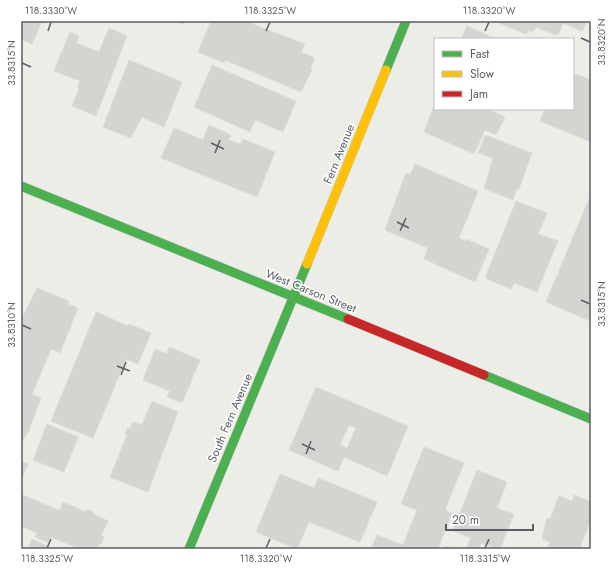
<svg xmlns="http://www.w3.org/2000/svg" width="612" height="570" font-family="Jost,sans-serif">
<style>
.building{fill:#d5d4d1;stroke:#dcdcd6;fill-rule:evenodd}
.lines{fill:none;stroke-linecap:round;stroke-linejoin:round}
.fast-casing{stroke:#cbcbcb;stroke-width:10}
.slow-casing{stroke:#cbcbcb;stroke-width:10}
.jam-casing{stroke:#cbcbcb;stroke-width:10}
.fast{stroke:#4caf50;stroke-width:9}
.slow{stroke:#ffc107;stroke-width:9}
.jam{stroke:#c62828;stroke-width:9}
.ticks{fill:none;stroke:#5c5e66;stroke-width:1.5}
.labels{text-anchor:middle;stroke-width:3;stroke-linejoin:round;paint-order:stroke}
.street-label{font-size:12px;fill:#5c5e66;stroke:#fff}
.neatline{fill:none;stroke:#5c5e66;stroke-width:1.5}
.ticks-label{font-size:10px;text-anchor:middle;fill:#5c5e66}
</style>
<rect width="100%" height="100%" fill="#edede7"/>
<g class="building">
<path d="M21 21H42L32 44 21 39Z"/>
<path d="M174 21H184L183 24Z"/>
<path d="M211 21H245L305 44 301 52 315 58 310 70H312L301 92 225 60 224 63 198 52Z"/>
<path d="M494 21H587L582 31 563 23 559 33 556 35 536 27 533 32 528 30 526 34Z"/>
<path d="M467 26 496 39H461Z"/>
<path d="M109 28 127 36 96 116 72 106 79 89 77 88 80 81 54 71 70 32 79 36 76 43 99 52Z"/>
<path d="M129 60 182 82 164 127 142 117 131 138 103 127Z"/>
<path d="M212 65 296 101 283 132 255 120 250 132 194 107Z"/>
<path d="M573 73 591 80V142L540 121 545 109H573Z"/>
<path d="M435 103V109H488L505 117 496 135 485 130 474 154 424 132Z"/>
<path d="M209 125 231 135 229 140 241 144 243 139 275 152 257 197 161 158 174 128 203 140Z"/>
<path d="M485 135 532 153 519 189 517 188 513 200 484 189 493 158 478 153Z"/>
<path d="M415 164 478 191 459 238 465 241 466 239 489 249 475 282 424 259 428 248 385 230 406 173 410 175Z"/>
<path d="M591 194V318L590 321 546 302Z"/>
<path d="M516 201 547 213 538 234 558 241 537 292 514 283 511 289 485 278Z"/>
<path d="M37 288 69 301 68 304 78 308 60 353 51 349 32 394 41 398 28 433H27L23 441 21 440V320Z"/>
<path d="M96 312 128 326 129 324 151 333 138 364 126 359 93 438 51 421Z"/>
<path d="M169 347 200 360 182 403 167 397 170 391 143 380 155 349 167 354Z"/>
<path d="M316 387 408 426 387 476 344 457 338 471 289 450ZM349 425 356 428 347 448 340 445Z"/>
<path d="M152 401 178 412 148 492 110 477 127 435 125 434 128 428 130 429 133 422 142 425Z"/>
<path d="M47 424 78 437 64 472 33 460Z"/>
<path d="M424 447 464 463 445 510 452 513 438 549H371L377 535 403 545 417 510 401 504Z"/>
<path d="M21 461 28 464 21 480Z"/>
<path d="M477 470 507 482 497 508 514 514 500 549 481 543 478 549H471L467 547 471 538 453 531Z"/>
<path d="M280 474 314 488 318 478 377 502 360 542 309 522 297 549 256 532Z"/>
<path d="M21 494 60 511 63 502 86 512 87 509 94 512 93 514 108 521 101 536 104 537 101 544H99L96 549H80L51 537 49 543 35 537 37 533 21 526Z"/>
<path d="M574 495 591 502V520L579 549H547L550 542 542 539 547 518 550 519 559 496 572 501Z"/>
<path d="M32 539 54 549H28Z"/>
<path d="M446 546 454 549H444Z"/>
</g>
<g class="lines">
<g class="fast-casing">
<g id="fast">
<path d="M386 70 406 21"/>
<path d="M21 186 348 319"/>
<path d="M484 375 591 419"/>
<path d="M189 549 307 264"/>
</g>
</g>
<g class="slow-casing">
<path id="slow" d="M307 264 386 70"/>
</g>
<g class="jam-casing">
<path id="jam" d="M348 319 484 375"/>
</g>
<use href="#fast" class="fast"/>
<use href="#slow" class="slow"/>
<use href="#jam" class="jam"/>
</g>
<path class="ticks" d="M48 31 51 22M266 31 270 22M485 31 489 22M581 38 590 42M22 63 31 67M211 143 224 149M215 153 220 140M397 222 409 228M400 231 406 218M581 300 590 304M22 325 31 329M117 366 130 371M121 375 126 362M302 444 315 450M306 454 311 441M47 548 51 539M266 548 270 539M485 548 489 539"/>
<g class="labels">
<g class="street-label">
<text transform="translate(339 154) rotate(-68)" y="4">Fern Avenue</text>
<text transform="translate(311 291) rotate(22)" y="4">West Carson Street</text>
<text transform="translate(230 418) rotate(-67)" y="4">South Fern Avenue</text>
</g>
</g>
<rect width="612" height="570" fill="none" stroke="#ffffff" stroke-width="44"/>
<rect x="434" y="38" width="140" height="72" fill="#ffffff" stroke="#bebfc2"/>
<rect x="442" y="51" width="20" height="6" fill="#4caf50" stroke="#bebfc2"/>
<text x="470" y="58" font-size="12" fill="#5c5e66">Fast</text>
<rect x="442" y="71" width="20" height="6" fill="#ffc107" stroke="#bebfc2"/>
<text x="470" y="78" font-size="12" fill="#5c5e66">Slow</text>
<rect x="442" y="91" width="20" height="6" fill="#c62828" stroke="#bebfc2"/>
<text x="470" y="98" font-size="12" fill="#5c5e66">Jam</text>
<path d="M446 524v6h87v-6" fill="none" stroke="#5c5e66" stroke-width="2"/>
<text x="452" y="524" font-size="12" fill="#5c5e66" stroke="#ffffff" stroke-width="3" paint-order="stroke">20 m</text>
<rect x="22" y="22" width="568" height="526" class="neatline"/>
<g class="ticks-label">
<text x="51" y="14">118.3330°W</text>
<text x="270" y="14">118.3325°W</text>
<text x="489" y="14">118.3320°W</text>
<text transform="translate(601 42) rotate(-90)" y="4">33.8320°N</text>
<text transform="translate(11 63) rotate(-90)" y="4">33.8315°N</text>
<text transform="translate(601 304) rotate(-90)" y="4">33.8315°N</text>
<text transform="translate(11 325) rotate(-90)" y="4">33.8310°N</text>
<text x="47" y="562">118.3325°W</text>
<text x="266" y="562">118.3320°W</text>
<text x="485" y="562">118.3315°W</text>
</g>
</svg>
